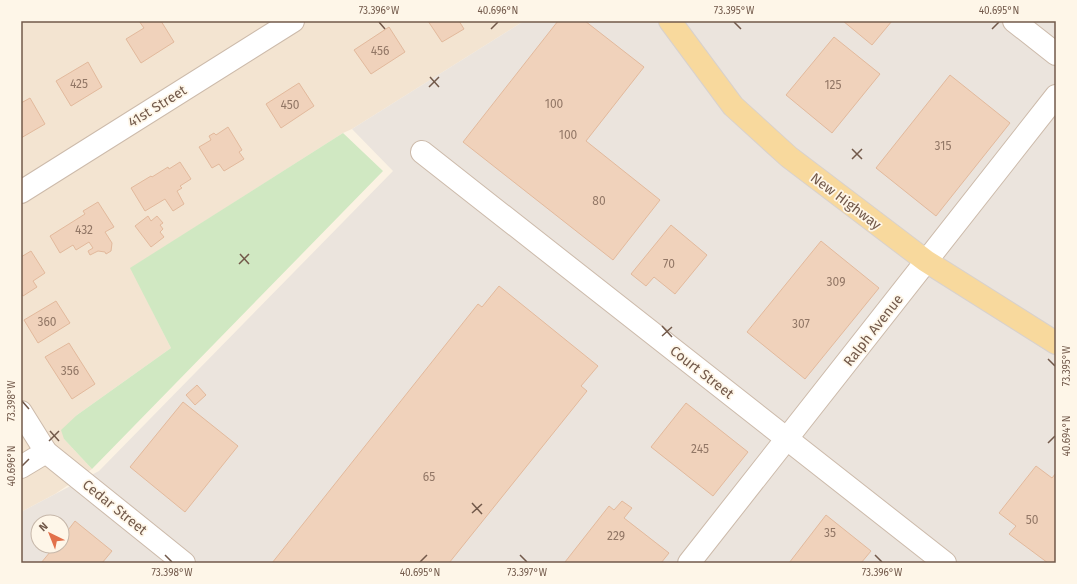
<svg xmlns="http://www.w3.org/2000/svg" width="1077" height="584" font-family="'Fira Sans',sans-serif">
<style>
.residential{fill:#f3e4d1}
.industrial{fill:#ebe4dd;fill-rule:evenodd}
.green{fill:#d0e8c2}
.building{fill:#f0d2bb;stroke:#e2b99c}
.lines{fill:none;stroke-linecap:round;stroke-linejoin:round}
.minor-casing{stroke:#ccbaaa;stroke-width:24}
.major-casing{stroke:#d8d1cc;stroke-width:24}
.minor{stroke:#fff;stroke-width:22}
.major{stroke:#f8d99d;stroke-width:22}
.ticks{fill:none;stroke:#72594a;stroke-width:1.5}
.labels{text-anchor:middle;stroke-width:3.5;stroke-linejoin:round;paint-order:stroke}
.number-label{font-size:12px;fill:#927766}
.street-label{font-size:14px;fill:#72594a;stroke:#fef6e8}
.neatline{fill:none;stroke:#72594a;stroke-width:1.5}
.ticks-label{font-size:10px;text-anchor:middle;fill:#72594a}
</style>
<rect width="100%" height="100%" fill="#fbf2e3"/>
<path class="residential" d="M21 21H524L352 129 343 133 131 268 171 348 77 415 64 439 92 469 55 494 21 512Z"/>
<path class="industrial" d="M524 21H1056V563H21V512L99 471 393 171 352 129ZM38 522H62V546H38Z"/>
<path class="green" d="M343 133 383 171 92 469 64 439 61 430 77 415 171 348 130 268Z"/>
<g class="building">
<path d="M139 21H161L174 42 141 63 126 39 144 28Z"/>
<path d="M428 21H459L464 29 442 42Z"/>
<path d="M558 21H585L644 67 586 141 660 200 613 260 463 142Z"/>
<path d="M843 21H892L872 45Z"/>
<path d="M389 27 405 52 371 74 354 50Z"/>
<path d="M834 37 880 74 832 133 786 95Z"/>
<path d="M88 62 102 87 71 106 56 81Z"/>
<path d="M950 75 1010 123 936 216 876 168Z"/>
<path d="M299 83 314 106 281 128 266 104Z"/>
<path d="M30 98 45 124 21 138V103Z"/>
<path d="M228 127 242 150 239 152 244 159 224 171 219 164 212 168 199 147 211 140 209 136 214 133 216 135Z"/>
<path d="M180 162 191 179 180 186 182 188 177 191 184 204 173 211 165 199 145 211 131 188 151 176 152 177 168 167 169 169Z"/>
<path d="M98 202 114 227 105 232 112 243 111 251 106 254 105 252 98 251 90 255 88 251 93 248 89 242 76 250 73 245 60 253 50 236 85 214 83 211Z"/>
<path d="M148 216 151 221 157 216 163 223 160 225 163 229 160 232 164 237 151 247 135 226Z"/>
<path d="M671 225 707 255 675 294 654 277 646 286 631 274Z"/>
<path d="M821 241 879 288 805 379 747 332Z"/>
<path d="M31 251 45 273 33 281 37 287 23 296 21 293V257Z"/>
<path d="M499 286 598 366 581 386 587 391 449 563H272L478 304 482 307Z"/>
<path d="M56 301 70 323 38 343 24 320Z"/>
<path d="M69 343 95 384 72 399 45 357Z"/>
<path d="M197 385 206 395 195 405 186 395Z"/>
<path d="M183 402 238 446 185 512 130 467Z"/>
<path d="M686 403 748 452 713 496 651 447Z"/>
<path d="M1036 466 1052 478 1056 473 1055 563H1048L1009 534 1016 526 999 513Z"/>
<path d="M622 501 632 508 624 518 669 553 661 563H566L565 562 609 506 614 510Z"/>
<path d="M826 515 871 551 861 563H789Z"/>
<path d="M75 521 112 551 102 563H41L55 546H62V538Z"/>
</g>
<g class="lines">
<g class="minor-casing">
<g id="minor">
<path d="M1014 21 1056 54"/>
<path d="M422 152 945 563"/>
<path d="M21 192 293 21"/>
<path d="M21 412 46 452 184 563"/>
<path d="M21 467 46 452"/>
<path d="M689 563 1056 96"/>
</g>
</g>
<g class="major-casing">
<path id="major" d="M670 21 733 106 789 157 926 261 1056 343"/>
</g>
<use href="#minor" class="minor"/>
<use href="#major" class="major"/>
</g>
<path class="ticks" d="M379 22 385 29M734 22 741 29M491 29 498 22M992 29 999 22M430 77 439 87M429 87 439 77M852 149 862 159M852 159 862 149M240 254 249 264M239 264 249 254M662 326 672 337M662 336 672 327M1048 359 1055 366M22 401 29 409M50 431 59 441M49 441 59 431M1048 443 1055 436M22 466 29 459M472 503 482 514M472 513 482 504M165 555 172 562M520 555 527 562M875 555 882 562M420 562 427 555"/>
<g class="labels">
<g class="number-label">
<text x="380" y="55">456</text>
<text x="79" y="88">425</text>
<text x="833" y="89">125</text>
<text x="554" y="108">100</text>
<text x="290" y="109">450</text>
<text x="568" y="139">100</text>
<text x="943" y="150">315</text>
<text x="599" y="205">80</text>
<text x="84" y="234">432</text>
<text x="669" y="268">70</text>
<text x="836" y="286">309</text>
<text x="47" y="326">360</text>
<text x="801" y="328">307</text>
<text x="70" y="375">356</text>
<text x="700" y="453">245</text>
<text x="429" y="481">65</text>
<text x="1032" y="524">50</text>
<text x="830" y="537">35</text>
<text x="616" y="540">229</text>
</g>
<g class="street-label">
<text transform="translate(157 106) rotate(-32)" y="5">41st Street</text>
<text transform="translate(846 201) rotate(37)" y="5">New Highway</text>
<text transform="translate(873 330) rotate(-52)" y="5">Ralph Avenue</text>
<text transform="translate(702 372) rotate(38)" y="5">Court Street</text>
<text transform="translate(115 507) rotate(39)" y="5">Cedar Street</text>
</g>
</g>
<rect width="1077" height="584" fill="none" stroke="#fef6e8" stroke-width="44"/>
<g transform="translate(50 534) rotate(317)"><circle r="19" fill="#fef6e8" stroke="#c6b7a9"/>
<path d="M0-3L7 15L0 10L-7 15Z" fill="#e2714b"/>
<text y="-6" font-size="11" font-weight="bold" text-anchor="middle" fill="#72594a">N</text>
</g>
<rect x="22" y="22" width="1033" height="540" class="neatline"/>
<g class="ticks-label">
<text x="379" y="14">73.396°W</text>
<text x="498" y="14">40.696°N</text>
<text x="734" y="14">73.395°W</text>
<text x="999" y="14">40.695°N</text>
<text transform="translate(1066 366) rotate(-90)" y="4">73.395°W</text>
<text transform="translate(11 401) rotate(-90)" y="4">73.398°W</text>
<text transform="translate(1066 436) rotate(-90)" y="4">40.694°N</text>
<text transform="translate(11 466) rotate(-90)" y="4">40.696°N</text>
<text x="172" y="576">73.398°W</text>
<text x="420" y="576">40.695°N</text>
<text x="527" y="576">73.397°W</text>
<text x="882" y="576">73.396°W</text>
</g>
</svg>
